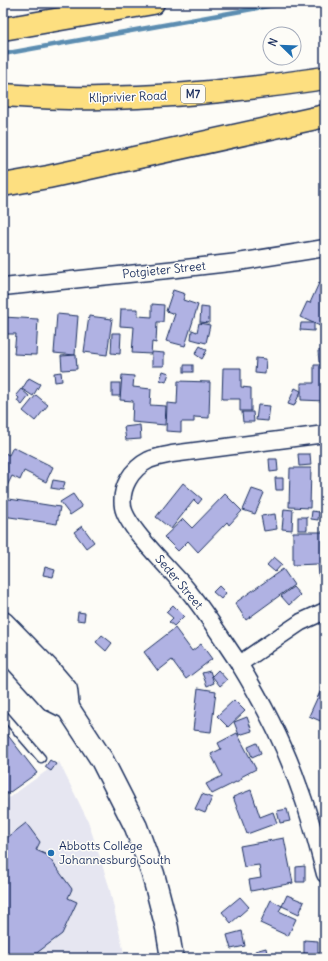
<svg xmlns="http://www.w3.org/2000/svg" width="328" height="961" font-family="Delius,sans-serif">
<style>
.built{fill:#e6e6f1}
.lines{fill:none;stroke-linecap:round;stroke-linejoin:round}
.stream{stroke:#5c8db1;stroke-width:4.5}
.building{fill:#b0b2e3;stroke:#1b2f5e}
.service-casing{stroke:#1b2f5e;stroke-width:11}
.minor-casing{stroke:#1b2f5e;stroke-width:19}
.secondary-casing{stroke:#1b2f5e;stroke-width:25}
.primary-casing{stroke:#1b2f5e;stroke-width:25}
.service{stroke:#fdfcf7;stroke-width:8}
.minor{stroke:#fdfcf7;stroke-width:16}
.secondary{stroke:#fdfcf7;stroke-width:22}
.primary{stroke:#fddf80;stroke-width:22}
.poi-dot{fill:#1f6fb2;stroke:#fdfcf7;stroke-width:1.5}
.labels{text-anchor:middle;stroke-width:3;stroke-linejoin:round;paint-order:stroke}
.shield{fill:#fdfcf7;stroke:#5f6c8c;stroke-width:1}
.shield-label{font-size:11px;font-weight:bold;fill:#1b2f5e}
.street-label{font-size:12px;fill:#1b2f5e;stroke:#fdfcf7}
.poi-label{font-size:12px;fill:#1b2f5e;stroke:#fdfcf7;text-anchor:start}
</style>
<rect width="100%" height="100%" fill="#fdfcf7"/>
<filter id="ink" filterUnits="userSpaceOnUse"><feTurbulence type="fractalNoise" baseFrequency=".025" numOctaves="2"/><feDisplacementMap in="SourceGraphic" scale="8" xChannelSelector="R" yChannelSelector="G"/><feConvolveMatrix kernelMatrix="1 2 1 2 8 2 1 2 1" color-interpolation-filters="sRGB"/></filter>
<g filter="url(#ink)">
<path class="built" d="M59 762 88 821 109 886 125 958H3V802Z"/>
<g class="lines">
<path class="stream" d="M3 54 285 3"/>
</g>
<g class="building">
<path d="M319 283 325 286V315L320 326 300 317 307 302 310 303Z"/>
<path d="M173 290 185 294 183 300 198 305 185 346 166 341 175 314 166 311Z"/>
<path d="M152 304 164 305 163 322H157L156 343 152 342 151 354 132 353 134 327 120 326 121 309H138V316L152 317Z"/>
<path d="M201 307 209 308V323L200 322Z"/>
<path d="M57 314 78 316 75 355 54 353Z"/>
<path d="M89 316 112 319 107 355 84 352Z"/>
<path d="M3 317 38 319 36 355 14 354 16 334H3Z"/>
<path d="M199 323 210 325 206 343 191 339 192 330 197 332Z"/>
<path d="M301 323H314V331L300 330Z"/>
<path d="M112 333H121L120 354 111 353Z"/>
<path d="M200 346 207 350 202 359 195 354Z"/>
<path d="M325 350V362H319L318 351Z"/>
<path d="M152 352 164 353V366H152Z"/>
<path d="M76 355 77 369 62 370 61 356Z"/>
<path d="M256 358 266 359 265 374 255 373Z"/>
<rect x="184" y="365" width="9" height="7"/>
<path d="M314 365H325V401L301 400V383H314Z"/>
<path d="M223 368H241V387L251 388V411H240V399H222Z"/>
<path d="M163 371 169 373 166 382 160 380Z"/>
<path d="M61 372 62 381 55 382 54 373Z"/>
<path d="M122 375 134 376 133 387 151 389 150 405 166 406 165 425 132 422 133 401 120 400Z"/>
<path d="M29 378 40 384 33 396 22 389Z"/>
<path d="M178 381 210 382 209 418 194 417V422H181V432L166 431 167 403 177 404Z"/>
<rect x="112" y="383" width="8" height="13"/>
<path d="M295 388 301 391 294 406 288 404Z"/>
<path d="M21 389 29 396 22 405 17 401 19 398 16 395Z"/>
<path d="M36 395 48 405 35 421 23 411Z"/>
<path d="M258 405 270 406 268 421 256 420Z"/>
<path d="M242 412H253L254 422H243Z"/>
<path d="M140 425 141 439 126 440 124 427Z"/>
<path d="M13 447 53 467 46 482 24 471 20 480 12 476 3 494V452L9 455Z"/>
<path d="M298 454H310L311 465 299 466Z"/>
<path d="M269 459H277L278 471 270 472Z"/>
<path d="M290 468H311L310 508 289 507Z"/>
<path d="M275 478H283V490H276Z"/>
<path d="M53 480 65 482 63 490 51 488Z"/>
<path d="M183 483 202 499 198 504 194 500 171 529 156 517Z"/>
<path d="M252 489 264 493 255 514 243 510Z"/>
<path d="M73 494 82 507 70 515 60 502Z"/>
<path d="M225 494 242 511 229 525 227 522 198 552 188 541 178 551 164 537 183 519 192 528Z"/>
<path d="M3 498 60 507 57 524 3 516Z"/>
<path d="M284 509 293 510 292 530 282 529Z"/>
<path d="M312 511 319 512 318 520 311 519Z"/>
<path d="M275 514 277 529 264 531 261 516Z"/>
<rect x="298" y="517" width="9" height="13"/>
<path d="M82 526 94 542 86 548 74 532Z"/>
<path d="M293 532H325V577H319L318 564 293 565Z"/>
<path d="M274 557 282 564 275 572 267 565Z"/>
<path d="M45 567 55 570 53 577 43 575Z"/>
<path d="M283 569 294 585 246 620 235 603Z"/>
<path d="M219 586 226 593 221 599 213 592Z"/>
<path d="M293 587 300 595 289 605 281 596Z"/>
<path d="M173 605 184 616 174 626 169 622 173 618 166 612Z"/>
<path d="M78 612 85 613 84 621 77 620Z"/>
<path d="M175 628 192 651 201 644 212 659 186 679 172 660 158 671 144 652Z"/>
<path d="M102 635 112 643 106 651 96 642Z"/>
<path d="M218 670 227 680 220 686 212 676Z"/>
<path d="M210 671 214 683 207 686 202 673Z"/>
<path d="M325 681V723L309 716Z"/>
<path d="M198 688 216 691 211 732 193 730Z"/>
<path d="M234 700 245 711 228 727 217 716Z"/>
<path d="M247 717 252 731 239 735 234 722Z"/>
<path d="M3 729 37 773 3 797Z"/>
<path d="M237 733 256 769 241 777 242 779 212 794 206 784 222 776 211 754 221 749 218 743Z"/>
<path d="M257 743 261 753 252 757 248 747Z"/>
<path d="M50 760 56 764 51 771 45 767Z"/>
<path d="M251 790 260 817 273 812 277 823 247 834 233 797Z"/>
<path d="M202 794 212 798 205 813 195 809Z"/>
<path d="M287 809 290 821 280 823 277 811Z"/>
<path d="M26 823 40 842 36 850 47 855 72 889 68 898 77 902 62 934 30 958H3V841Z"/>
<path d="M284 838 293 883 251 891 249 880 261 878 259 865 244 867 240 846Z"/>
<path d="M305 866V882H296V867Z"/>
<path d="M287 895 304 902 299 914 282 906Z"/>
<path d="M240 897 249 907 231 923 222 912Z"/>
<path d="M271 900 282 906 279 911 296 919 288 936 260 923Z"/>
<path d="M242 931 245 946 231 949 227 935Z"/>
<path d="M304 940 318 941V954H304Z"/>
<path d="M266 948 268 958H257L255 951Z"/>
</g>
<g class="lines">
<g class="service-casing">
<path id="service" d="M3 714 41 758"/>
</g>
<g class="minor-casing">
<g id="minor">
<path d="M3 287 177 269 238 262 325 248"/>
<path d="M325 434 172 454C164 456 156 457 149 460 131 469 120 488 123 507 126 527 171 570 186 588 205 611 221 637 238 662 262 701 284 743 299 787 310 815 317 844 325 874"/>
<path d="M239 664 301 622 325 611"/>
</g>
</g>
<g class="secondary-casing">
<g id="secondary">
<path d="M3 623 48 669 66 690 68 708"/>
<path d="M3 646 52 700 68 708 102 760 136 827 153 874 167 928 172 958"/>
</g>
</g>
<g class="primary-casing">
<g id="primary">
<path d="M3 29 153 3"/>
<path d="M3 95C35 97 68 99 100 98 176 97 251 89 325 78"/>
<path d="M3 185 48 177 325 116"/>
</g>
</g>
<use href="#service" class="service"/>
<use href="#minor" class="minor"/>
<use href="#secondary" class="secondary"/>
<use href="#primary" class="primary"/>
</g>
</g>
<circle class="poi-dot" cx="51" cy="853" r="4"/>
<g class="labels">
<rect class="shield" x="181" y="85" width="24" height="18" rx="3"/>
<g class="shield-label">
<text x="193" y="98">M7</text>
</g>
<g class="street-label">
<text transform="translate(128 97) rotate(-2)" y="4">Kliprivier Road</text>
<text transform="translate(164 270) rotate(-6)" y="4">Potgieter Street</text>
<text transform="translate(179 582) rotate(50)" y="4">Seder Street</text>
</g>
<g class="poi-label">
<text x="59" y="850">Abbotts College<tspan x="59" dy="14">Johannesburg South</tspan></text>
</g>
</g>
<rect width="328" height="961" fill="none" stroke="#fdfcf7" stroke-width="16"/>
<rect x="8" y="8" width="312" height="945" fill="none" stroke="#1b2f5e" stroke-width="1.5" filter="url(#ink)"/>
<g transform="translate(282 46) rotate(293)"><circle r="19" fill="#fdfcf7" stroke="#a3aaba"/>
<path d="M0-3L7 15L0 10L-7 15Z" fill="#1f6fb2"/>
<text y="-6" font-size="11" font-weight="bold" text-anchor="middle" fill="#1b2f5e">N</text>
</g>
</svg>
